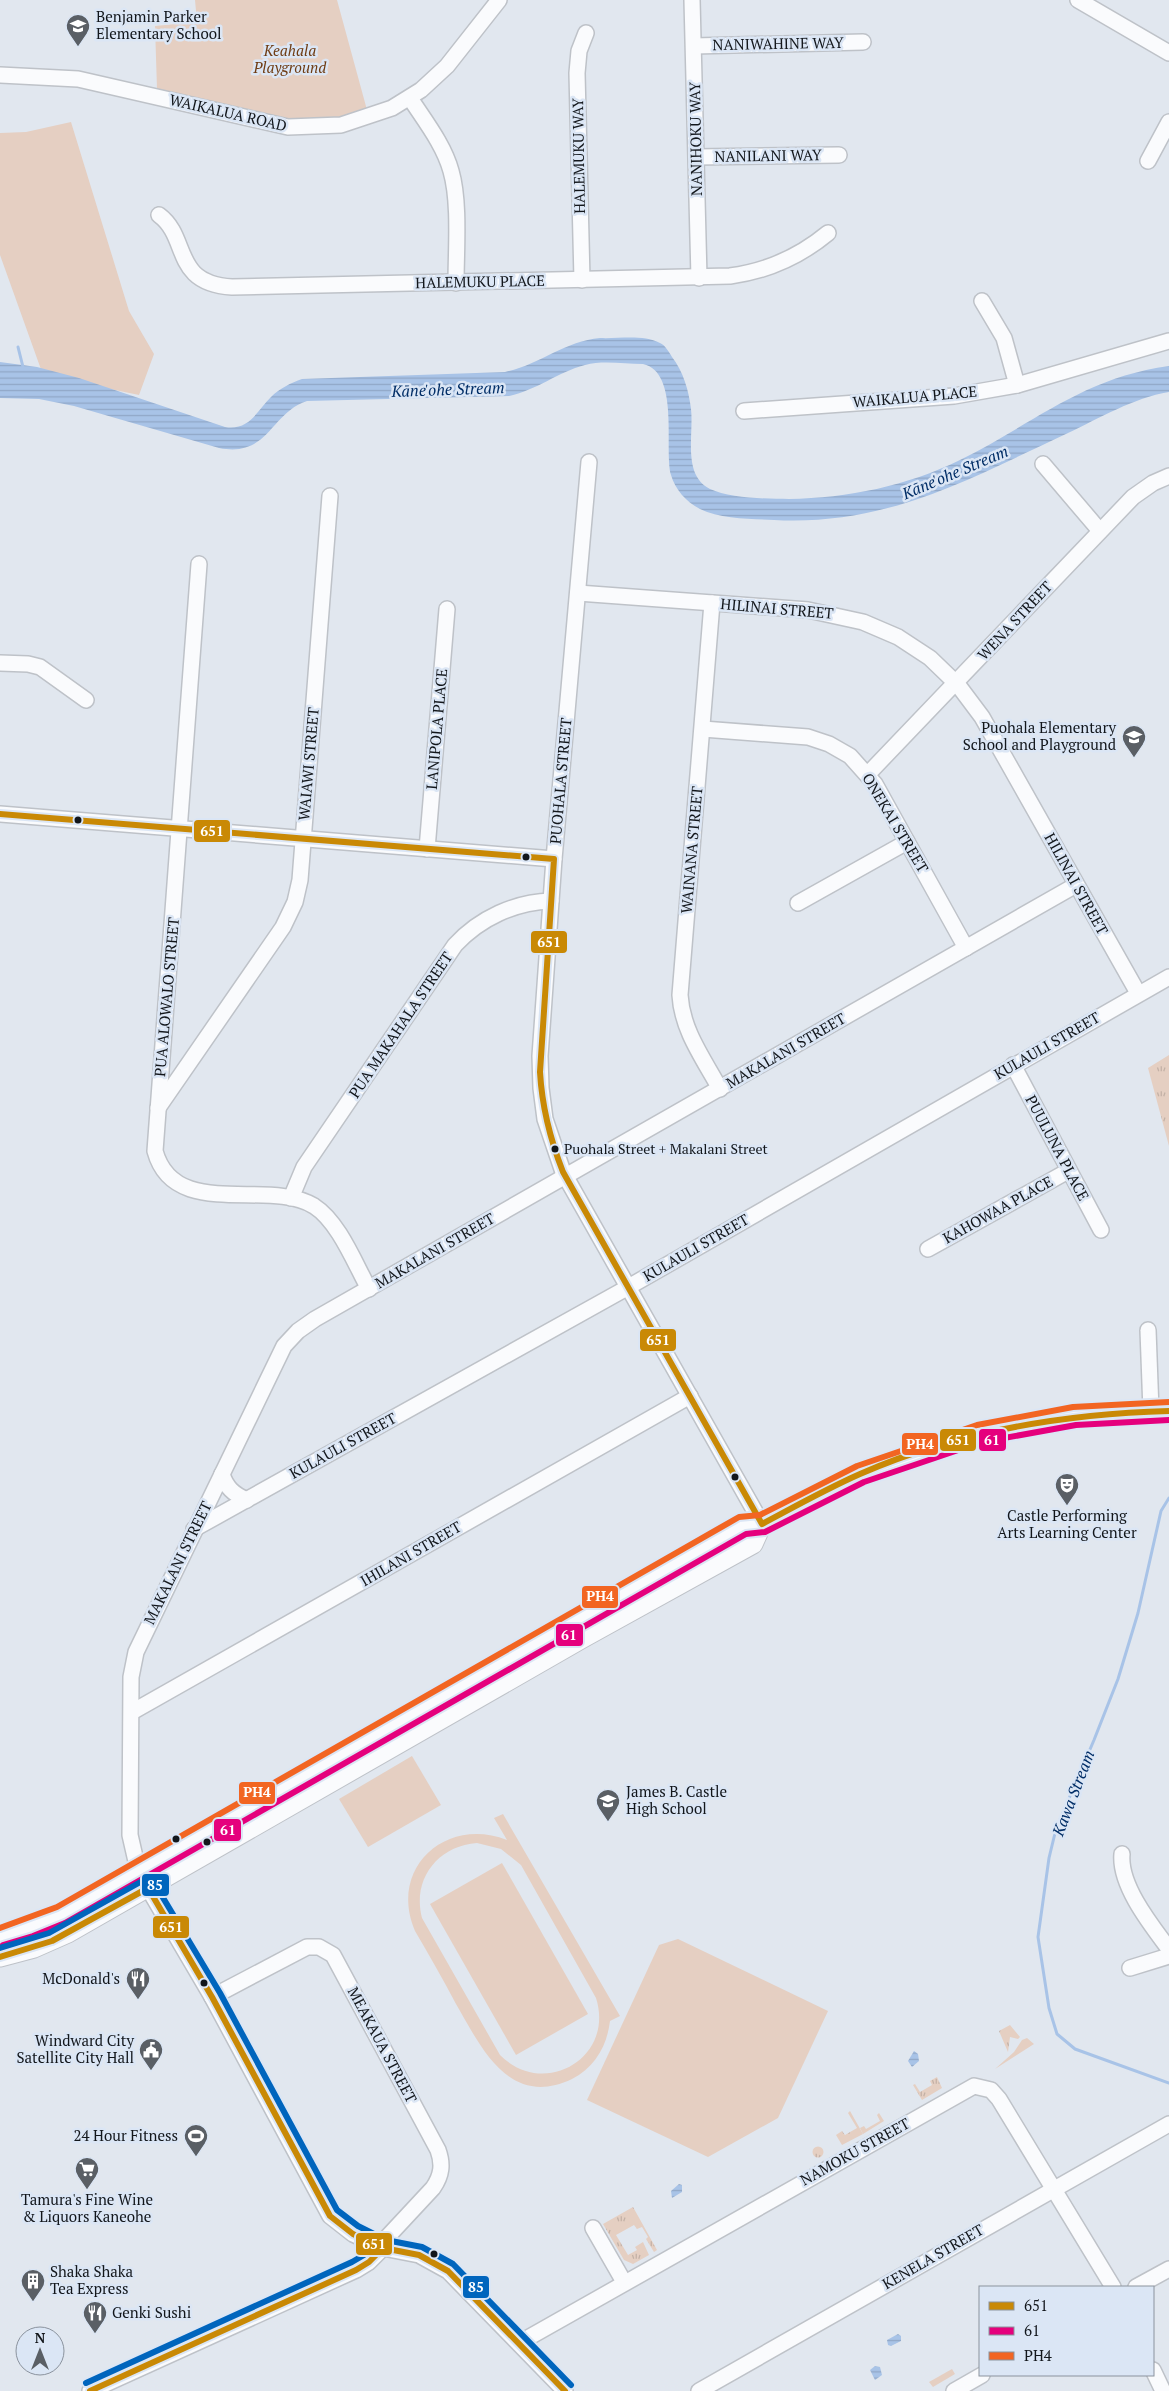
<svg xmlns="http://www.w3.org/2000/svg" width="1169" height="2391" font-family="'PT Serif',serif">
<style>
.grass{fill:url(#grass-tufts)}
.green{fill:#e5cfc2;fill-rule:evenodd}
.water{fill:url(#water-rules)}
.lines{fill:none;stroke-linecap:round;stroke-linejoin:round}
.stream{stroke:#a8c3e7;stroke-width:3}
.minor-casing{stroke:#bec2c8;stroke-width:18}
.major-casing{stroke:#bec2c8;stroke-width:21}
.minor{stroke:#fafbfd;stroke-width:15}
.major{stroke:#fafbfd;stroke-width:19}
.bus-1-casing{stroke:#dbe6f5;stroke-width:10}
.bus-2-casing{stroke:#dbe6f5;stroke-width:10}
.bus-3-casing{stroke:#dbe6f5;stroke-width:10}
.bus-4-casing{stroke:#dbe6f5;stroke-width:10}
.bus-1{stroke:#c98905;stroke-width:6}
.bus-2{stroke:#e5007d;stroke-width:6}
.bus-3{stroke:#f26522;stroke-width:6}
.bus-4{stroke:#0065bd;stroke-width:6}
.bus-dot{fill:#12161b;stroke:#dbe6f5;stroke-width:2}
.labels{text-anchor:middle;stroke-width:5;stroke-linejoin:round;paint-order:stroke}
.bus-label{font-size:14px;fill:#12161b;stroke:#dbe6f5;text-anchor:start}
.poi-label{font-size:15px;fill:#12161b;stroke:#dbe6f5;text-anchor:start}
.street-label{font-size:15px;fill:#12161b;stroke:#dbe6f5}
.park-label{font-size:15px;font-style:italic;fill:#6f3c13;stroke:#dbe6f5}
.water-label{font-size:16px;font-style:italic;fill:#002d66;stroke:#dbe6f5}
.line-badge{stroke:#dbe6f5;stroke-width:2}
.badge-label{font-size:14px;text-anchor:middle;font-weight:bold;fill:#fff}
</style>
<defs>
<pattern id="grass-tufts" width="24" height="20" patternUnits="userSpaceOnUse" patternTransform="scale(1.25)"><rect width="24" height="20" fill="#e5cfc2"/><path d="M3 7l-1-3M5 7V3M7 7l1-3M15 17l-1-3M17 17v-4M19 17l1-3" fill="none" stroke="#c3b1a6"/></pattern>
<pattern id="water-rules" width="6" height="5" patternUnits="userSpaceOnUse" patternTransform="scale(1.25)"><rect width="6" height="5" fill="#a8c3e7"/><path d="M0 2.5h6" fill="none" stroke="#90a7c6"/></pattern>
</defs>
<rect width="100%" height="100%" fill="#e1e7ef"/>
<g class="grass">
<path d="M1169 1055V1146L1148 1068Z"/>
<path d="M1010 2025 1020 2037 1018 2039 1010 2037 1008 2052 999 2031Z"/>
<path d="M1027 2038 1034 2044 995 2069 1014 2052 1022 2040Z"/>
<path d="M937 2077 942 2088 922 2100 913 2085 915 2084 920 2092 932 2085 930 2081Z"/>
<path d="M850 2111 863 2134 842 2145 836 2135 842 2131 845 2135 857 2128 848 2113Z"/>
<circle cx="818" cy="2152" r="5.5"/>
<path d="M633 2207 657 2250 654 2252 646 2239 648 2237 642 2227 637 2229 634 2225 616 2235 628 2255 637 2250 635 2247 643 2242 649 2255 633 2264 624 2260 603 2224Z"/>
</g>
<g class="green">
<path d="M195 0H337L367 110C297 134 225 106 157 89L155 26 197 22Z"/>
<path d="M71 122 129 311 154 354 139 395 43 375 0 255V133L26 132Z"/>
<path d="M412 1756 441 1805 368 1847 339 1799Z"/>
<path d="M503 1814 620 2016 610 2021C607 2046 595 2067 572 2079 509 2109 481 2047 456 2004 443 1979 429 1955 415 1931 388 1868 446 1816 507 1840L494 1818ZM477 1843 501 1849 521 1865 596 1998C615 2058 544 2099 500 2055L422 1918C412 1880 437 1846 477 1843Z"/>
<path d="M502 1863 588 2014 516 2055 430 1904Z"/>
<path d="M678 1939 828 2011 778 2118 708 2157 587 2100 659 1945Z"/>
<path d="M879 2113 884 2121 863 2134 860 2128 864 2126 866 2129 880 2121 877 2115Z"/>
<path d="M952 2369 955 2374 933 2387 929 2382Z"/>
</g>
<g class="water">
<path d="M600 338C618 339 643 334 660 343 665 345 669 352 672 357 683 371 689 391 691 409 694 435 682 475 710 489 729 498 767 499 789 499 848 498 907 486 960 460 1035 423 1082 378 1169 366V392C1133 398 1100 418 1068 433 969 479 887 526 774 520 751 519 721 519 700 509 686 502 675 489 671 475 664 449 680 372 643 364 624 364 603 360 585 365 558 372 537 390 509 396L307 401C270 413 269 458 219 448L74 406 39 399 0 398V362L37 367 79 378 225 427C249 431 257 411 271 397 280 388 291 383 302 379L505 372C539 365 565 341 600 338Z"/>
<path d="M914 2051 918 2054 919 2061 912 2067 908 2061Z"/>
<path d="M679 2184 682 2185V2192L672 2198 671 2191Z"/>
<path d="M898 2334 901 2336V2341L891 2346 888 2345 887 2340Z"/>
<path d="M875 2366 880 2367 882 2375 875 2380 870 2370Z"/>
</g>
<g class="lines">
<g class="stream">
<path d="M18 347 23 367"/>
<path d="M1169 1498 1161 1511 1138 1613 1118 1679 1094 1740 1056 1829 1049 1858 1038 1937 1049 2008 1057 2034 1075 2049 1169 2083"/>
</g>
<g class="minor-casing">
<g id="minor">
<path d="M692 0 699 278"/>
<path d="M1078 0 1169 53"/>
<path d="M694 46 863 42"/>
<path d="M0 75 78 79 288 127 341 125 392 108 421 90 447 66 499 0"/>
<path d="M410 98C425 121 444 145 451 171 460 202 456 250 456 283"/>
<path d="M696 157 839 155"/>
<path d="M1148 161 1169 122"/>
<path d="M159 215C190 238 171 283 232 287L730 276C768 271 799 257 828 233"/>
<path d="M582 280 577 73 579 51 586 33"/>
<path d="M982 301 1004 338 1017 385"/>
<path d="M744 411 954 396 1017 385 1169 341"/>
<path d="M589 462 554 859 540 1056 541 1088 545 1119 563 1172 762 1524"/>
<path d="M1043 464 1100 531"/>
<path d="M199 564 155 1151C174 1221 268 1178 314 1206 339 1222 355 1264 369 1289"/>
<path d="M578 593 808 610 863 622 898 637 930 658 958 685 982 717 1138 993"/>
<path d="M712 603 680 995C682 1030 703 1058 720 1089"/>
<path d="M0 663 28 664 40 667 86 700"/>
<path d="M703 729 808 737 829 744 850 756 875 784 966 948"/>
<path d="M868 774 1133 497 1153 483 1169 476"/>
<path d="M0 814 554 859"/>
<path d="M427 849 447 609"/>
<path d="M798 903 907 842"/>
<path d="M1013 1065 1101 1230"/>
<path d="M158 1108 283 927 295 902 300 880 330 496"/>
<path d="M291 1198 304 1167 455 945C480 918 515 902 551 901"/>
<path d="M928 1249 1068 1171"/>
<path d="M1148 1330 1151 1411"/>
<path d="M222 1474C226 1487 233 1494 247 1500"/>
<path d="M194 1529 625 1289 1169 977"/>
<path d="M132 1712 690 1396"/>
<path d="M1122 1854C1119 1885 1151 1925 1169 1949"/>
<path d="M138 1870 130 1835 131 1677 136 1652 284 1346 298 1331 315 1319 1076 885"/>
<path d="M148 1888 212 1997 330 2216 353 2234 383 2248 419 2255 448 2271 565 2391"/>
<path d="M1130 1968 1169 1956"/>
<path d="M212 1997 307 1947H319L333 1955 438 2150C443 2164 442 2175 433 2188L379 2246"/>
<path d="M593 2228 624 2282"/>
<path d="M1136 2287 1169 2269"/>
<path d="M519 2343 974 2086 991 2090 999 2099 1113 2287"/>
<path d="M1153 2370 1163 2391"/>
<path d="M90 2391 356 2270 369 2262 383 2248"/>
<path d="M699 2391 1169 2124"/>
<path d="M954 2391 982 2375"/>
</g>
</g>
<g class="major-casing">
<g id="major">
<path d="M0 1937 30 1928 61 1915 743 1525 762 1524 860 1474 919 1452 980 1433 1075 1416 1169 1411"/>
<path d="M0 1957 34 1948 68 1933 583 1638 753 1544 762 1524"/>
</g>
</g>
<use href="#minor" class="minor"/>
<use href="#major" class="major"/>
<g class="bus-1-casing">
<g id="bus-1">
<path d="M0 814 554 859 540 1072C542 1107 550 1139 563 1172L762 1524C794 1507 826 1489 860 1474 958 1431 1062 1414 1169 1411"/>
<path d="M0 1957 52 1941 148 1888 212 1997 330 2216 353 2234 383 2248 419 2255 448 2271 565 2391"/>
<path d="M90 2391 356 2270 369 2262 383 2248"/>
</g>
</g>
<g class="bus-2-casing">
<path id="bus-2" d="M3 1945 33 1936 65 1923 746 1534 765 1532 864 1482 982 1442 1076 1425 1169 1420"/>
</g>
<g class="bus-3-casing">
<path id="bus-3" d="M0 1928 57 1907 739 1517 760 1515 857 1466 977 1425 1073 1407 1169 1402"/>
</g>
<g class="bus-4-casing">
<g id="bus-4">
<path d="M0 1948 49 1933 144 1880 153 1881 220 1993 337 2210 358 2226 386 2240 422 2247 453 2264 571 2385"/>
<path d="M86 2383 352 2262 364 2255 377 2242"/>
</g>
</g>
<use href="#bus-1" class="bus-1"/>
<use href="#bus-2" class="bus-2"/>
<use href="#bus-3" class="bus-3"/>
<use href="#bus-4" class="bus-4"/>
</g>
<defs>
<g id="school-pin" transform="scale(1.25)"><path d="M0 17L-7.5 6A9.5 9.5 0 1 1 7.5 6Z" fill="#5a5f65" stroke="#dbe6f5"/><path d="M0-5L7-2L0 1L-7-2ZM-4 1L0 2.5L4 1V4Q0 6-4 4Z" fill="#fff"/></g>
<g id="theatre-pin" transform="scale(1.25)"><path d="M0 17L-7.5 6A9.5 9.5 0 1 1 7.5 6Z" fill="#5a5f65" stroke="#dbe6f5"/><path d="M-5-5.5Q0-4 5-5.5V0Q5 5 0 6Q-5 5-5 0ZM-3.3-2.5H-1v1.5H-3.3ZM1-2.5H3.3v1.5H1ZM-2.8 1Q0 5.5 2.8 1Z" fill="#fff"/></g>
<g id="restaurant-pin" transform="scale(1.25)"><path d="M0 17L-7.5 6A9.5 9.5 0 1 1 7.5 6Z" fill="#5a5f65" stroke="#dbe6f5"/><path d="M-5-6h1v4h1v-4h1v4h1v-4h1v5L-1.5 .5V6h-2V.5L-5-1ZM5-6V6H3V1.5H1.5Q1.5-4 5-6Z" fill="#fff"/></g>
<g id="civic-pin" transform="scale(1.25)"><path d="M0 17L-7.5 6A9.5 9.5 0 1 1 7.5 6Z" fill="#5a5f65" stroke="#dbe6f5"/><path d="M-.6-6.5H3V-4.5H.6V-3L4-1V1h2V6H-6V1h2V-1L-.6-3ZM-1.2 2.5V6h2.4V2.5Z" fill="#fff"/></g>
<g id="stadium-pin" transform="scale(1.25)"><path d="M0 17L-7.5 6A9.5 9.5 0 1 1 7.5 6Z" fill="#5a5f65" stroke="#dbe6f5"/><path d="M0-5a6.5 5 0 1 0 0 10a6.5 5 0 1 0 0-10ZM-3.5-1.8h7v3.6h-7Z" fill="#fff"/></g>
<g id="supermarket-pin" transform="scale(1.25)"><path d="M0 17L-7.5 6A9.5 9.5 0 1 1 7.5 6Z" fill="#5a5f65" stroke="#dbe6f5"/><path d="M-6-5.5h2.5l.6 2H6L4.5 2H-2.5L-4.4-4H-6ZM-1.5 3.2a1.3 1.3 0 1 0 .1 0ZM3 3.2a1.3 1.3 0 1 0 .1 0Z" fill="#fff"/></g>
<g id="building-pin" transform="scale(1.25)"><path d="M0 17L-7.5 6A9.5 9.5 0 1 1 7.5 6Z" fill="#5a5f65" stroke="#dbe6f5"/><path d="M-4-6H4V6H1V3H-1V6H-4ZM-2.5-4.3h1.7v1.8h-1.7ZM.8-4.3h1.7v1.8H.8ZM-2.5-1h1.7V.8h-1.7ZM.8-1h1.7V.8H.8Z" fill="#fff"/></g>
</defs>
<g fill-rule="evenodd">
<use href="#school-pin" x="78" y="26"/>
<use href="#school-pin" x="1134" y="737"/>
<use href="#theatre-pin" x="1067" y="1485"/>
<use href="#school-pin" x="608" y="1801"/>
<use href="#restaurant-pin" x="138" y="1979"/>
<use href="#civic-pin" x="151" y="2050"/>
<use href="#stadium-pin" x="196" y="2136"/>
<use href="#supermarket-pin" x="87" y="2169"/>
<use href="#building-pin" x="33" y="2281"/>
<use href="#restaurant-pin" x="95" y="2313"/>
</g>
<g class="bus-dot">
<circle cx="78" cy="820" r="4.5"/>
<circle cx="526" cy="857" r="4.5"/>
<circle cx="555" cy="1149" r="4.5"/>
<circle cx="735" cy="1477" r="4.5"/>
<circle cx="176" cy="1839" r="4.5"/>
<circle cx="207" cy="1842" r="4.5"/>
<circle cx="204" cy="1983" r="4.5"/>
<circle cx="434" cy="2254" r="4.5"/>
</g>
<g class="labels">
<g class="bus-label">
<text x="564" y="1154">Puohala Street + Makalani Street</text>
</g>
<g class="poi-label">
<text x="96" y="22">Benjamin Parker<tspan x="96" dy="17">Elementary School</tspan></text>
<text x="1116" y="733" text-anchor="end">Puohala Elementary<tspan x="1116" dy="17">School and Playground</tspan></text>
<text x="1067" y="1521" text-anchor="middle">Castle Performing<tspan x="1067" dy="17">Arts Learning Center</tspan></text>
<text x="626" y="1797">James B. Castle<tspan x="626" dy="17">High School</tspan></text>
<text x="120" y="1984" text-anchor="end">McDonald's</text>
<text x="134" y="2046" text-anchor="end">Windward City<tspan x="134" dy="17">Satellite City Hall</tspan></text>
<text x="178" y="2141" text-anchor="end">24 Hour Fitness</text>
<text x="87" y="2205" text-anchor="middle">Tamura's Fine Wine<tspan x="87" dy="17">&amp; Liquors Kaneohe</tspan></text>
<text x="50" y="2277">Shaka Shaka<tspan x="50" dy="17">Tea Express</tspan></text>
<text x="112" y="2318">Genki Sushi</text>
</g>
<g class="street-label">
<text transform="translate(778 44) rotate(-1)" y="5">NANIWAHINE WAY</text>
<text transform="translate(228 113) rotate(13)" y="5">WAIKALUA ROAD</text>
<text transform="translate(696 139) rotate(-91)" y="5">NANIHOKU WAY</text>
<text transform="translate(579 156) rotate(-91)" y="5">HALEMUKU WAY</text>
<text transform="translate(768 156) rotate(-1)" y="5">NANILANI WAY</text>
<text transform="translate(480 282) rotate(-1)" y="5">HALEMUKU PLACE</text>
<text transform="translate(915 397) rotate(-5)" y="5">WAIKALUA PLACE</text>
<text transform="translate(777 609) rotate(5)" y="5">HILINAI STREET</text>
<text transform="translate(1015 621) rotate(-47)" y="5">WENA STREET</text>
<text transform="translate(437 729) rotate(-85)" y="5">LANIPOLA PLACE</text>
<text transform="translate(309 764) rotate(-85)" y="5">WAIAWI STREET</text>
<text transform="translate(561 781) rotate(-85)" y="5">PUOHALA STREET</text>
<text transform="translate(895 823) rotate(59)" y="5">ONEKAI STREET</text>
<text transform="translate(692 850) rotate(-85)" y="5">WAINANA STREET</text>
<text transform="translate(1076 884) rotate(61)" y="5">HILINAI STREET</text>
<text transform="translate(167 997) rotate(-85)" y="5">PUA ALOWALO STREET</text>
<text transform="translate(401 1025) rotate(-56)" y="5">PUA MAKAHALA STREET</text>
<text transform="translate(1047 1046) rotate(-30)" y="5">KULAULI STREET</text>
<text transform="translate(786 1051) rotate(-30)" y="5">MAKALANI STREET</text>
<text transform="translate(1057 1148) rotate(62)" y="5">PUULUNA PLACE</text>
<text transform="translate(998 1210) rotate(-29)" y="5">KAHOWAA PLACE</text>
<text transform="translate(696 1248) rotate(-30)" y="5">KULAULI STREET</text>
<text transform="translate(435 1251) rotate(-30)" y="5">MAKALANI STREET</text>
<text transform="translate(343 1446) rotate(-29)" y="5">KULAULI STREET</text>
<text transform="translate(411 1554) rotate(-30)" y="5">IHILANI STREET</text>
<text transform="translate(178 1563) rotate(-64)" y="5">MAKALANI STREET</text>
<text transform="translate(382 2045) rotate(62)" y="5">MEAKAUA STREET</text>
<text transform="translate(855 2152) rotate(-29)" y="5">NAMOKU STREET</text>
<text transform="translate(933 2257) rotate(-30)" y="5">KENELA STREET</text>
</g>
<g class="park-label">
<text x="290" y="56">Keahala<tspan x="290" dy="17">Playground</tspan></text>
</g>
<g class="water-label">
<text transform="translate(448 389) rotate(-2)" y="6">Kāne'ohe Stream</text>
<text transform="translate(955 472) rotate(-23)" y="6">Kāne'ohe Stream</text>
<text transform="translate(1073 1793) rotate(-69)" y="6">Kawa Stream</text>
</g>
</g>
<g class="line-badge">
<rect x="193" y="819" width="38" height="24" rx="5" fill="#c98905"/>
<rect x="530" y="930" width="38" height="24" rx="5" fill="#c98905"/>
<rect x="639" y="1328" width="38" height="24" rx="5" fill="#c98905"/>
<rect x="939" y="1428" width="38" height="24" rx="5" fill="#c98905"/>
<rect x="978" y="1428" width="29" height="24" rx="5" fill="#e5007d"/>
<rect x="901" y="1432" width="38" height="24" rx="5" fill="#f26522"/>
<rect x="581" y="1585" width="38" height="24" rx="5" fill="#f26522"/>
<rect x="555" y="1623" width="29" height="24" rx="5" fill="#e5007d"/>
<rect x="238" y="1781" width="38" height="24" rx="5" fill="#f26522"/>
<rect x="213" y="1818" width="29" height="24" rx="5" fill="#e5007d"/>
<rect x="141" y="1873" width="29" height="24" rx="5" fill="#0065bd"/>
<rect x="152" y="1915" width="38" height="24" rx="5" fill="#c98905"/>
<rect x="355" y="2232" width="38" height="24" rx="5" fill="#c98905"/>
<rect x="462" y="2275" width="28" height="24" rx="5" fill="#0065bd"/>
</g>
<g class="badge-label">
<text x="212" y="836">651</text>
<text x="549" y="947">651</text>
<text x="658" y="1345">651</text>
<text x="958" y="1445">651</text>
<text x="992" y="1445">61</text>
<text x="920" y="1449">PH4</text>
<text x="600" y="1601">PH4</text>
<text x="569" y="1640">61</text>
<text x="257" y="1797">PH4</text>
<text x="228" y="1835">61</text>
<text x="155" y="1890">85</text>
<text x="171" y="1932">651</text>
<text x="374" y="2249">651</text>
<text x="476" y="2292">85</text>
</g>
<rect x="979" y="2286" width="175" height="90" fill="#dbe6f5" stroke="#8b939e"/>
<rect x="989" y="2302" width="25" height="8" fill="#c98905" stroke="#8b939e"/>
<text x="1024" y="2311" font-size="15" fill="#12161b">651</text>
<rect x="989" y="2327" width="25" height="8" fill="#e5007d" stroke="#8b939e"/>
<text x="1024" y="2336" font-size="15" fill="#12161b">61</text>
<rect x="989" y="2352" width="25" height="8" fill="#f26522" stroke="#8b939e"/>
<text x="1024" y="2361" font-size="15" fill="#12161b">PH4</text>
<g transform="translate(40 2351)"><circle r="24" fill="#dbe6f5" stroke="#8b939e"/>
<path d="M0-4L9 19L0 12L-9 19Z" fill="#5a5f65"/>
<text y="-8" font-size="14" font-weight="bold" text-anchor="middle" fill="#12161b">N</text>
</g>
</svg>
